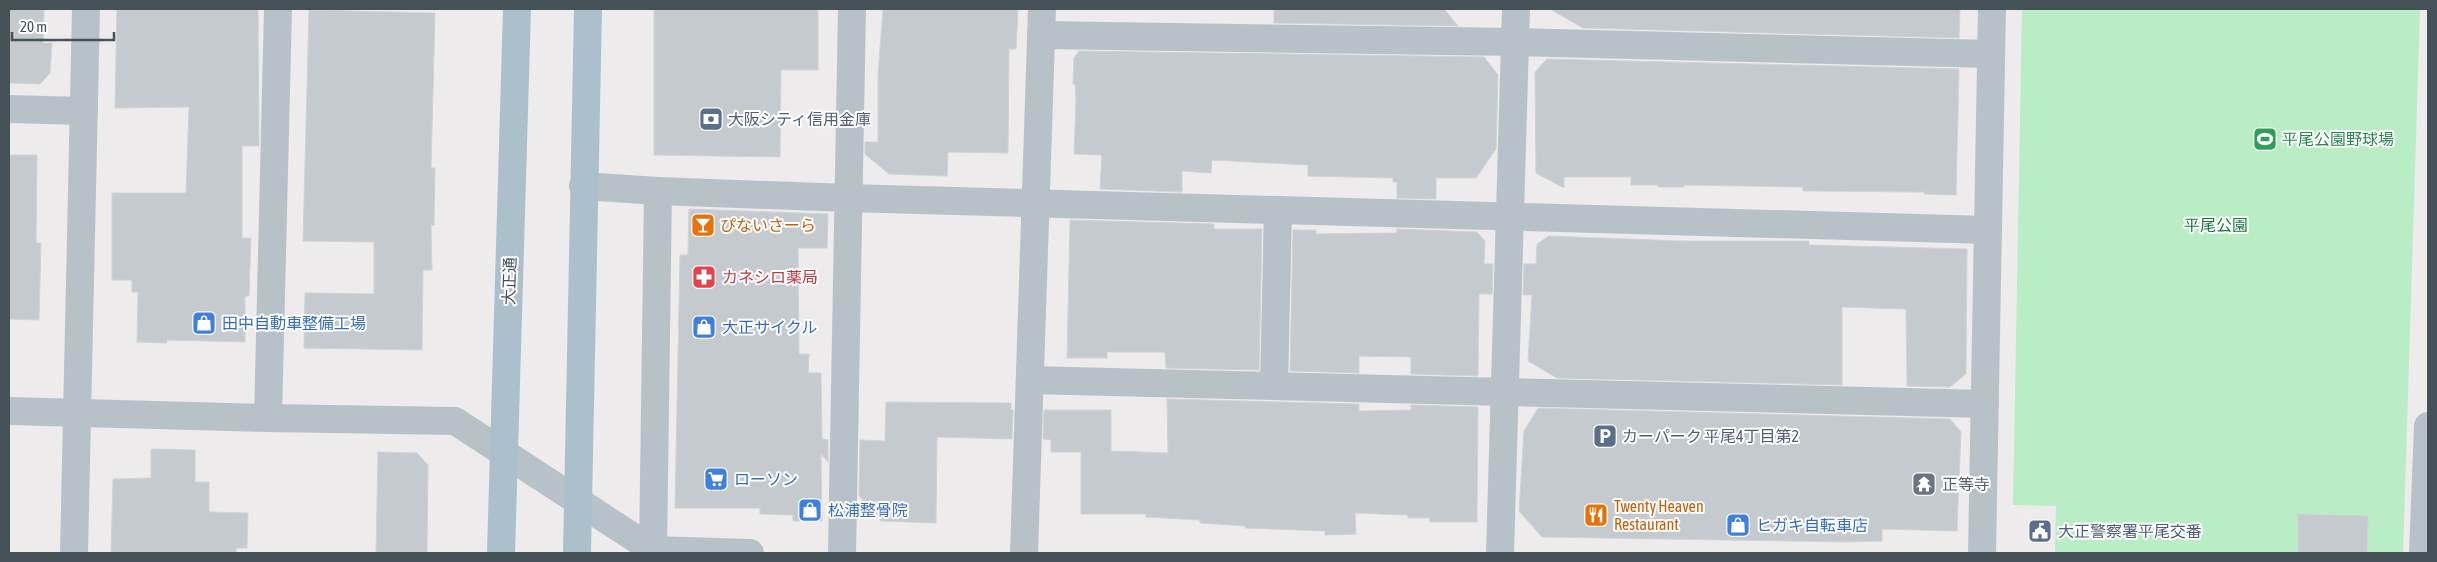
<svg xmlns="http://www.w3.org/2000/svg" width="2437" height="562" font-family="'Asap Condensed','Noto Sans JP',sans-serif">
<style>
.green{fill:#b9edc5}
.building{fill:#c5cace;stroke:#cfd3d7}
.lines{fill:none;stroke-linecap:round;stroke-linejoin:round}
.minor{stroke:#b7c2c8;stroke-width:28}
.major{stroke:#abc0cb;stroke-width:28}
.labels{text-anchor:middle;stroke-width:4;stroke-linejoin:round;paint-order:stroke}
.service-label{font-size:16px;fill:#4e5e75;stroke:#fff;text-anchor:start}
.leisure-label{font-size:16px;fill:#27864d;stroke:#fff;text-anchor:start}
.food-label{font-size:16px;fill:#c56008;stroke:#fff;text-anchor:start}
.park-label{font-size:16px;fill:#177739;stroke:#fff}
.health-label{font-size:16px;fill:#be3a42;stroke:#fff;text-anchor:start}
.street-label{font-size:16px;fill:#445258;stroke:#fff}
.shop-label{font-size:16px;fill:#366cbe;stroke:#fff;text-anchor:start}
.worship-label{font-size:16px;fill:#5b616d;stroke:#fff;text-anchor:start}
</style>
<rect width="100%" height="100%" fill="#eeebec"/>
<path class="green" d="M2022 9H2420L2403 553H2055L2056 506 2013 505Z"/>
<g class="building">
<path d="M9 9H44L43 43H52L50 73 40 84 9 83Z"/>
<path d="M117 9H258L259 146H242V238H251L249 296H245V342L167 340V343L137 342 138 292H132V280H112V193H186L189 107 115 108Z"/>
<path d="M654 9H818V70H781L780 157 654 155Z"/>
<path d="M883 9H1018L1016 49H1009L1008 153 948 152 947 176 889 174 865 154V142H878V75Z"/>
<path d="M1274 9H1444L1458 26 1274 23Z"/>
<path d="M1550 9H1960L1959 38 1583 28Z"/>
<path d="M309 10 435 13 431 168H435L434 225H431L432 270H423L422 350 304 348 305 293 374 294V242L303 241Z"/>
<path d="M1079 51 1484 57 1498 75 1496 149 1476 178H1436V199L1397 198V182H1393V178L1308 176V165L1212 160 1211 173 1182 171V192L1100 189 1102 155 1074 154 1076 101 1075 84H1073L1074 58Z"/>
<path d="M1547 59 1959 69 1956 195 1924 194 1925 192 1803 191V187L1684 185V187H1658V185H1631V177H1564V188L1536 173 1535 72Z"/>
<path d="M9 155H37L36 243H41L39 320 9 319Z"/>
<path d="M689 209 828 214 827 248H798L799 354H809L808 373H821L822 439 828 440V462L821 454 822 521H793V515L760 514V508H675L680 255H688Z"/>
<path d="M1070 220 1214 224V229H1262L1259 370 1166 368 1165 352H1107V358H1067Z"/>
<path d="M1397 229 1477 232 1485 241 1484 264H1493L1492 294H1479L1478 376 1411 374V357L1359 356V373L1290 371 1293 230H1316V234L1396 233Z"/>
<path d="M1549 236 1682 241H1809V245L1967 249 1966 374 1950 387 1907 386 1906 309 1842 307V385L1557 378 1528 361 1532 295H1523L1524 264H1536L1537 244Z"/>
<path d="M1167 399 1359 404V411L1411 410V405L1478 407 1477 522H1430V518H1408V515L1355 513 1356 534 1325 535V531L1245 528V526L1200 523V520L1146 517V514H1081V452H1051V440L1043 439 1044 410H1111V451L1168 453Z"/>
<path d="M886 402 1011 403V410H1013L1012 439 937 437 936 523 881 521 859 496 860 440 885 441Z"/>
<path d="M1538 408 1950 419 1961 432 1957 531 1882 529V541L1847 542 1542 537 1519 511 1524 431Z"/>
<path d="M151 449 195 450V482H209V512L248 513 247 548H236V553H111L113 479 151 478Z"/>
<path d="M378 452 417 453 428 465 427 553H376Z"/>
<path d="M2298 514 2368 516 2367 553H2298Z"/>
</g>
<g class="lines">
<g class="minor">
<path d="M1041 35 1515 42 1991 54"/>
<path d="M9 109 84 111"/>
<path d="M583 186 658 191 847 198 1988 230"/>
<path d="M1030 380 1985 404"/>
<path d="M1274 386 1278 210"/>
<path d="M9 411 268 418 455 421 653 550 750 553"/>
<path d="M268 418 278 9"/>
<path d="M74 553 86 9"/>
<path d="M653 553 658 191"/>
<path d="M842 553 852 9"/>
<path d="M1024 553 1042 9"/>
<path d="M1500 553 1516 9"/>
<path d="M1982 553 1992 9"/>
<path d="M2423 553 2428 426"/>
</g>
<g class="major">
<path d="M501 553 517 9"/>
<path d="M577 553 588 9"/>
</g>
</g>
<defs>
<g id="bank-square" transform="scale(1.25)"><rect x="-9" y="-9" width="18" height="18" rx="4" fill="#5c6f8a" stroke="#fff"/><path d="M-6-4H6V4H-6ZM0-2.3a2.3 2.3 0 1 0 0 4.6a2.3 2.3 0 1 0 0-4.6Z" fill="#fff"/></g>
<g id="stadium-square" transform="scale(1.25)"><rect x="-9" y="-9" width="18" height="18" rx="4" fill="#2e9e5b" stroke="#fff"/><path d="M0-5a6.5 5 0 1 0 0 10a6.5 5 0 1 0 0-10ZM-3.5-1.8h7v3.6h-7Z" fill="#fff"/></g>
<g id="bar-square" transform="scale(1.25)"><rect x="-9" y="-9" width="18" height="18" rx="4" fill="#e8710a" stroke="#fff"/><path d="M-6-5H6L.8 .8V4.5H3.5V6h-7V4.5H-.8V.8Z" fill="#fff"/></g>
<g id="pharmacy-square" transform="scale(1.25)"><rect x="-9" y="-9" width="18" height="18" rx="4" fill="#e0444e" stroke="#fff"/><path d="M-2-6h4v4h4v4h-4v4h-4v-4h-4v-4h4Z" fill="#fff"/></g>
<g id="shop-square" transform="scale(1.25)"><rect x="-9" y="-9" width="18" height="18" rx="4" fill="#3f7fe0" stroke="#fff"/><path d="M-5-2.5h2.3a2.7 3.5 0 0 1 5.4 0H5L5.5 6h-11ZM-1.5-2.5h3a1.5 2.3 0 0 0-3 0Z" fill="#fff"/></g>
<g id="parking-square" transform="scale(1.25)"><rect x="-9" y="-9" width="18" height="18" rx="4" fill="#5c6f8a" stroke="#fff"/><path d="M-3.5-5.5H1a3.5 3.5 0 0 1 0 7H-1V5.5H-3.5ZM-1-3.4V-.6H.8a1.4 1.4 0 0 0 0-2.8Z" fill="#fff"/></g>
<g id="supermarket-square" transform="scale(1.25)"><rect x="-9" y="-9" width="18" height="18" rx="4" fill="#3f7fe0" stroke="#fff"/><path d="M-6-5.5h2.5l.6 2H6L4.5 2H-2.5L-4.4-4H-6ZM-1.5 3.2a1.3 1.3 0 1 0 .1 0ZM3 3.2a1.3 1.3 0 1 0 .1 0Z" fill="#fff"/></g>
<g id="temple-square" transform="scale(1.25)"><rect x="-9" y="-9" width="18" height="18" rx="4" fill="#6b7280" stroke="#fff"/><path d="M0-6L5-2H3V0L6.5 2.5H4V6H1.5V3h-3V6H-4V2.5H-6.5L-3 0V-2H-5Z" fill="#fff"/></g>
<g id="restaurant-square" transform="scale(1.25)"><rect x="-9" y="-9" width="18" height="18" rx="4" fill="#e8710a" stroke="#fff"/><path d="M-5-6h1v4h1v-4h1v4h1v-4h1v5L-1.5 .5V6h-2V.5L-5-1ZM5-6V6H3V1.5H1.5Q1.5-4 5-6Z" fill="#fff"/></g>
<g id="civic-square" transform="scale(1.25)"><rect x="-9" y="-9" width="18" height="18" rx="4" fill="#5c6f8a" stroke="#fff"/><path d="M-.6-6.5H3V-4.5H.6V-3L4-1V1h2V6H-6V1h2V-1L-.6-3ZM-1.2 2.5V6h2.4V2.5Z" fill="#fff"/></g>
</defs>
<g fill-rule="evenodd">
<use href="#bank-square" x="711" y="119"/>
<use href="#stadium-square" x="2265" y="139"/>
<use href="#bar-square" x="703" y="225"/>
<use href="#pharmacy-square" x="704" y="277"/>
<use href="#shop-square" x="204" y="323"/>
<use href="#shop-square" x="704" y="327"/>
<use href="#parking-square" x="1605" y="436"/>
<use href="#supermarket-square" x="716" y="479"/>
<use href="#temple-square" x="1924" y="484"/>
<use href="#shop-square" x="810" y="510"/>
<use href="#restaurant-square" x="1596" y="515"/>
<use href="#shop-square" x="1738" y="525"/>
<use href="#civic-square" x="2040" y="531"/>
</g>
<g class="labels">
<g class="service-label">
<text x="728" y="125">大阪シティ信用金庫</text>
<text x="1622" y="442">カーパーク 平尾4丁目第2</text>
<text x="2058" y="537">大正警察署平尾交番</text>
</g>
<g class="leisure-label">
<text x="2282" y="145">平尾公園野球場</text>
</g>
<g class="food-label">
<text x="720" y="231">ぴないさーら</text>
<text x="1614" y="512">Twenty Heaven<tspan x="1614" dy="18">Restaurant</tspan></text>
</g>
<g class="park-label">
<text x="2216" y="231">平尾公園</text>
</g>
<g class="health-label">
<text x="722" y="283">カネシロ薬局</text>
</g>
<g class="street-label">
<text transform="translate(509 281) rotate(-88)" y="6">大正通</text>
</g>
<g class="shop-label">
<text x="222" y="329">田中自動車整備工場</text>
<text x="722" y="333">大正サイクル</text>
<text x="734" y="485">ローソン</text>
<text x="828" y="516">松浦整骨院</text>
<text x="1756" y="531">ヒガキ自転車店</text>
</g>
<g class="worship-label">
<text x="1942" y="490">正等寺</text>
</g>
</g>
<rect width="2437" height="562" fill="none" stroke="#445258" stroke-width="20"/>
<path d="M12 32v8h102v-8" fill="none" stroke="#445258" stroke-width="2.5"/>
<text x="20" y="32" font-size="15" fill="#445258" stroke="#ffffff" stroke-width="4" paint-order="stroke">20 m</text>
</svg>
